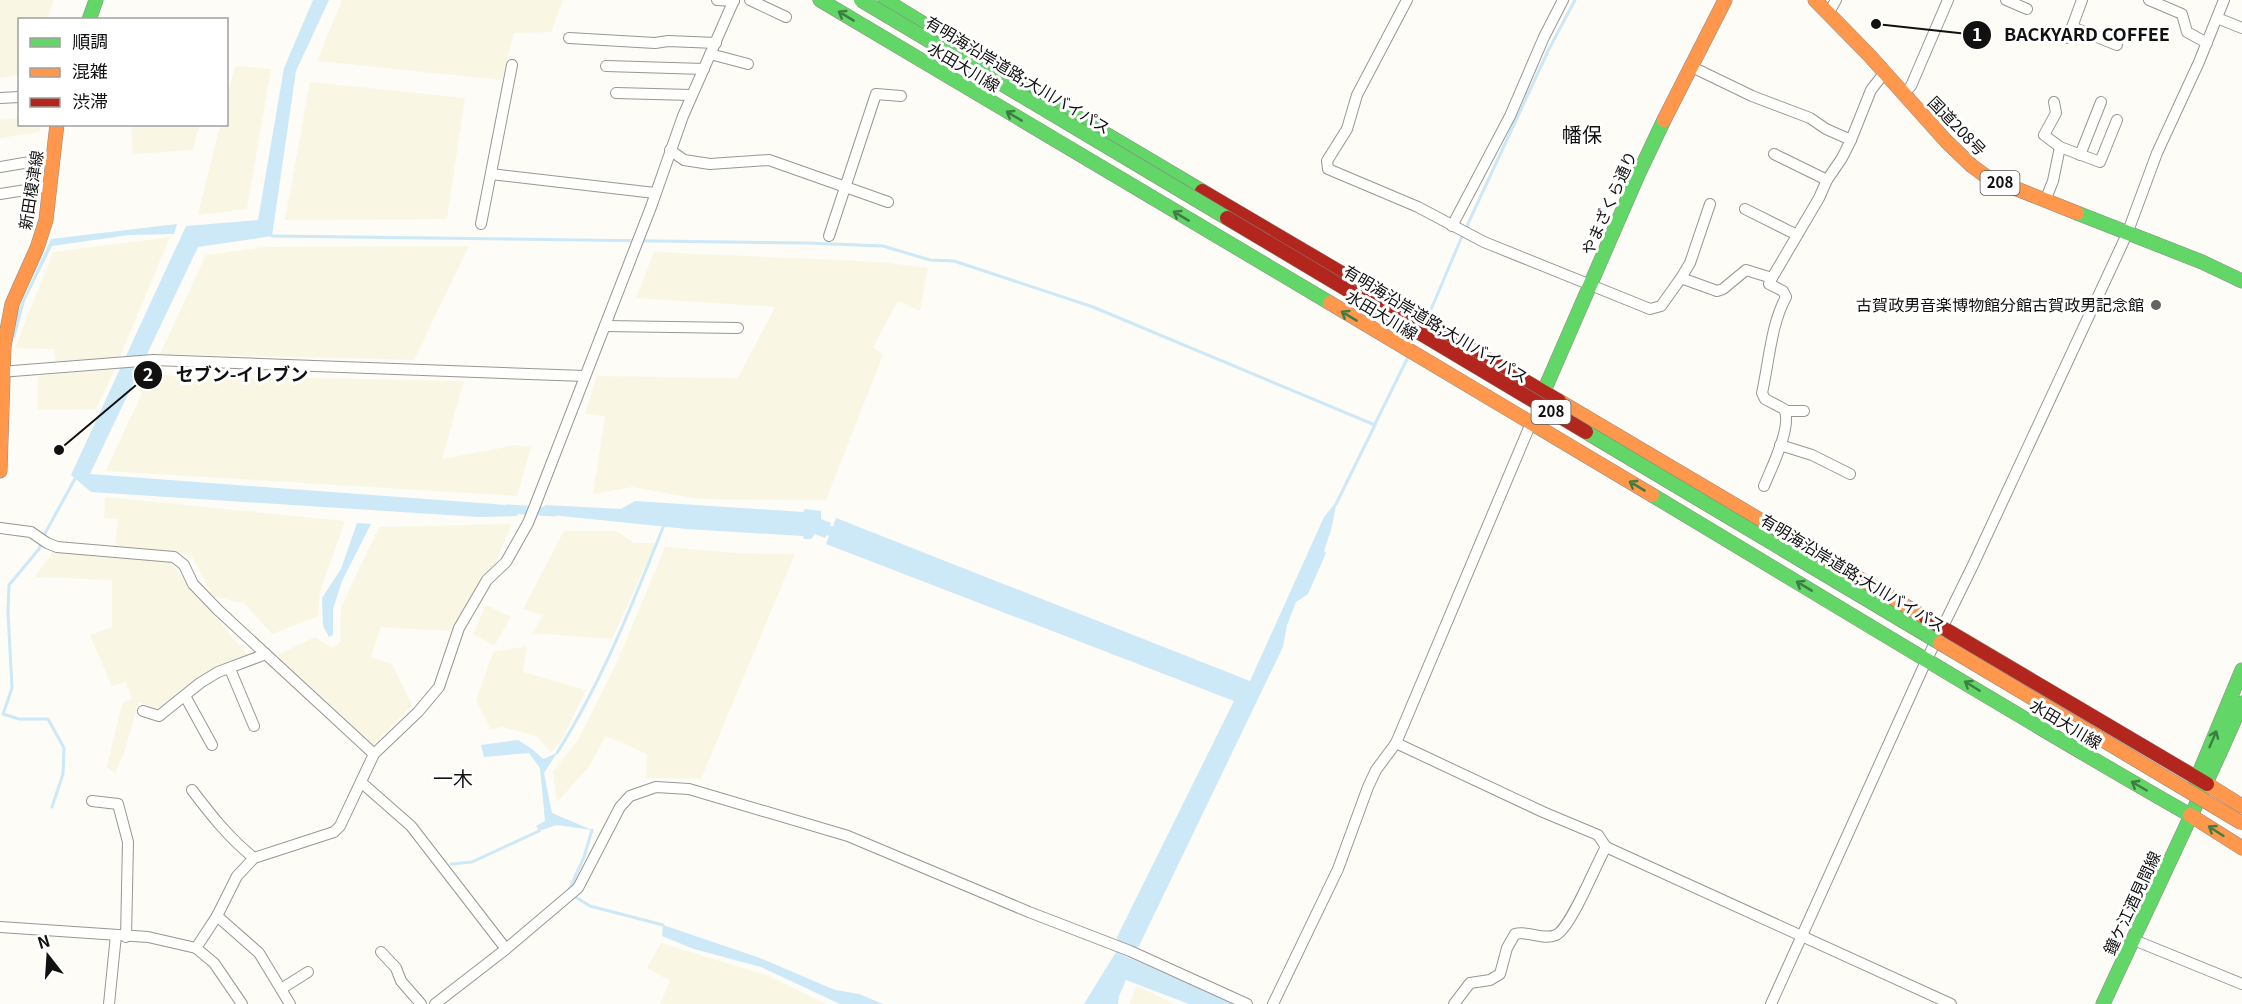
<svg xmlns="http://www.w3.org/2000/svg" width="2242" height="1004" font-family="Georgia,'Noto Sans JP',serif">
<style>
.farmland{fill:#f9f7e4}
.water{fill:#cde8f7}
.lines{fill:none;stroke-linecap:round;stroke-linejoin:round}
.stream{stroke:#cde8f7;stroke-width:3}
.canal{stroke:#cde8f7;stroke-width:9}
.street-casing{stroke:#979795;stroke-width:12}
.fast-casing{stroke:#8e8d8b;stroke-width:15}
.slow-casing{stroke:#8e8d8b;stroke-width:15}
.jam-casing{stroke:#8e8d8b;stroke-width:15}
.street{stroke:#fffffe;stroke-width:10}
.fast{stroke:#63d668;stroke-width:14}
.slow{stroke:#ff974d;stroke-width:14}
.jam{stroke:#b3261e;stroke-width:14}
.fast-bridge-casing{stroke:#858482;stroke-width:15;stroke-linecap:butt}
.slow-bridge-casing{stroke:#858482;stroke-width:15;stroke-linecap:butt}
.jam-bridge-casing{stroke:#858482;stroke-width:15;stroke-linecap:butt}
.fast-bridge{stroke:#63d668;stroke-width:14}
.slow-bridge{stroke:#ff974d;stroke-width:14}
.jam-bridge{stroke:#b3261e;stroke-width:14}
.oneway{stroke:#3e7d41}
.poi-dot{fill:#646362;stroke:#fff;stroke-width:2}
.labels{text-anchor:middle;stroke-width:6;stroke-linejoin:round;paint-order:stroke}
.shield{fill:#fff;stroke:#585858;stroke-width:1.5}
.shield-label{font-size:15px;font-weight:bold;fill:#111}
.street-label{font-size:16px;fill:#111;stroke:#fff}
.poi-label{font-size:16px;fill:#111;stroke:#fff;text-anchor:end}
.quarter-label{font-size:20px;fill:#111;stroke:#fff}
.leader{fill:none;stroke:#111;stroke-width:2}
.callout-dot{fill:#111;stroke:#fff;stroke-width:2}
.mark-label{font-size:18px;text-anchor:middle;font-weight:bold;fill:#fff}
.callout-label{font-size:18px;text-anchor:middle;font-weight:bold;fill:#111;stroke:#fff;stroke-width:6;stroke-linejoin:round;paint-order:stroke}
</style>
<rect width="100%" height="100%" fill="#fdfcf7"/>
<g class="farmland">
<path d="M0 0H54L47 19 20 20 19 75 0 78Z"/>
<path d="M342 0H563L551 32 514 33 502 80 317 61Z"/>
<path d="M235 66 271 69 247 209 198 215 220 125 226 124 227 99Z"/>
<path d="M310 82 465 98 447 219 285 220Z"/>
<path d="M19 118 20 124 41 125 40 132 0 138V120Z"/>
<path d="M131 125V124L199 125 193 150 133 154Z"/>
<path d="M170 237 120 357 56 363 54 349 15 348 53 252Z"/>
<path d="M469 246 414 360 160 354 206 255 265 247Z"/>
<path d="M654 252 881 262 928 268 920 311 898 301 873 347 883 355 826 500 698 499 633 487 593 494 605 416 585 414 597 376 738 378 775 307 636 298Z"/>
<path d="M115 369 96 409 37 410 38 376Z"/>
<path d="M150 375 464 381 442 459 516 445 531 447 517 496 106 471Z"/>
<path d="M105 497 345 521 320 592 318 616 272 634 244 603 214 597 191 555 115 547 118 519 104 518Z"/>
<path d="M512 524 494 565 450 631 381 627 371 657 392 664 412 705 373 745 277 655 315 637 332 648 340 642 341 607 379 527Z"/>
<path d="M564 531H617L634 543H656L612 639 533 633 543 615 523 609Z"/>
<path d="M665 547 736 553 795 554 701 779 646 778 647 754 606 736 588 768 557 802 553 771 578 740 618 660Z"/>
<path d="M53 552 169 561 249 657 216 666 157 709 139 702 123 756 115 773 107 767 122 703 132 699 126 682 112 686 90 635 112 627V580L35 577Z"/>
<path d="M486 605 511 617 494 646 473 634Z"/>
<path d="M527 646 523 672 586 690 560 744 551 752 536 736 503 727 491 729 476 701 493 652Z"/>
<path d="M661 943 769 976 826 1004H660L670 981 647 968Z"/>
<path d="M1137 986 1174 1004H1129Z"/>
</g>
<g class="water">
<path d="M313 0H329L296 71 272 236 198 247 90 474 519 506 517 516 479 517 91 492 71 475 186 226 258 220 284 68Z"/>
<path d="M177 224 174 234 129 235 52 246 25 301 15 338 12 336 15 317 51 239Z"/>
<path d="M635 501 803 512 805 509 821 511V519L831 523 830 526H833L836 518 1250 681 1324 517 1337 501 1331 530 1324 551 1326 553 1308 594 1296 602 1287 625 1283 647 1139 946 1134 948 1118 942 1117 937 1234 701 826 544 829 536 827 535 825 538 815 534 811 539H804L803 536 687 529 542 514 545 505 621 509Z"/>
<path d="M357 523 371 524 342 581 333 609V635L329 637 323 626 322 598 341 569Z"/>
<path d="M518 740 532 749 543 759 557 753 544 773 552 813 592 830 557 825 539 831 536 826 545 821 540 768 529 753 484 757 481 745Z"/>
<path d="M663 925 760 958 835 990 859 994 883 1004H840L761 967 694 949 662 936Z"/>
<path d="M1116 952 1235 1004H1189L1126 980 1119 996 1118 1004H1084Z"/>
</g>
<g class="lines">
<g class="stream">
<path d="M1466 228 1549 49 1575 0"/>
<path d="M272 236 807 243 883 246 930 260 954 261 1093 307 1375 425 1336 504"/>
<path d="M1427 319 1463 234"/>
<path d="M1375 424 1409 355"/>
<path d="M43 537 76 477"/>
<path d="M41 543 39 549 9 585 8 612 12 688 3 714 19 719H48L64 748 63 774 52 807"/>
<path d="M557 753C602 682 633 603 664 525"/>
<path d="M451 864 472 862 539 831"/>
<path d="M569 890 584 857 592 830"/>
<path d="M574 896 590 906 663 925"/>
</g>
<path class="canal" d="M508 509 554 512"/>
<g class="street-casing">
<g id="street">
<path d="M717 0 734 1"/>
<path d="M750 0 786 17"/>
<path d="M1407 0 1357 95 1347 129 1327 161 1328 169 1418 207 1484 242 1650 309 1661 306 1681 278 1717 291 1723 289 1746 270 1772 278 1819 198 1827 180 1842 158 1851 140 1871 90 1885 72"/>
<path d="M2006 0 2027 9"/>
<path d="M2149 0 2182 14 2187 32 2207 43"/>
<path d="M1828 14 1836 0"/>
<path d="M2217 18 2242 28"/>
<path d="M2072 27 2117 45"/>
<path d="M569 38 655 43 668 41 716 43"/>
<path d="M2068 38 2082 0"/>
<path d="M710 54 748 64"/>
<path d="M606 66 704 69"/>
<path d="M1690 66 1752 96 1810 118 1826 129 1851 140"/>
<path d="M616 93 691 95"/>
<path d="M1904 93 1911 86 1948 0"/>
<path d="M0 98 20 97"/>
<path d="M2054 102 2056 113 2044 135 2060 147 2100 162 2117 120"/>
<path d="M670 150 684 160 710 164 769 160 888 202"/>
<path d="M1774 154 1827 180"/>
<path d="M2080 155 2101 102"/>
<path d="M0 167 53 158"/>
<path d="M491 174 655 193"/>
<path d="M0 194 51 186"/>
<path d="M2045 201 2053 181 2060 147"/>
<path d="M1745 209 1797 235"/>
<path d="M481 224 512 65"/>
<path d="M1452 226 1510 116 1544 37 1563 0"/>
<path d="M829 236 876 94 901 96"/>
<path d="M1681 278 1690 263 1710 204"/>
<path d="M605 326 738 328"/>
<path d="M0 372 153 360 585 376"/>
<path d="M1786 411H1804"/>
<path d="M1780 445 1812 455 1850 474"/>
<path d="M1764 486C1771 469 1793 425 1784 409L1765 399 1762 393C1769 362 1771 324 1786 297L1783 291 1769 284 1772 278"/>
<path d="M0 528 31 532 47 543 57 547 174 557 184 565 193 584 218 610 374 754"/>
<path d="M230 669 254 726"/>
<path d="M185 696 212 745"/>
<path d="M143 711 159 716 200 683 218 672 266 654"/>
<path d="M1396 743 1543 812 1598 835 1606 847 1951 1004"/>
<path d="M362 783 411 826 506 949"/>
<path d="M192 790C211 815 229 838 254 858"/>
<path d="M92 801 118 804 128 842 126 937"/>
<path d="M217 916 259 953 290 1004"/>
<path d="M0 927 148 937 196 948 214 963 242 1004"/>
<path d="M2134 940 2242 984"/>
<path d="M196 948 217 916 237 876 254 858 334 832 340 826 374 754 418 712 439 687 459 628 487 580 506 562 528 523 536 503 651 207 683 116 734 0"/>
<path d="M381 952 396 968 401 981 421 1004"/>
<path d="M281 989 308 972"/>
<path d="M109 1004 116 935"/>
<path d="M435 1004 506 949 578 888 620 807 630 796 656 787 689 789 848 836 1029 912 1130 951 1247 1004"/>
<path d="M1273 1004 1338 869 1368 787 1376 770 1396 743 1531 423"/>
<path d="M1454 1004 1470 983 1490 980 1500 974 1507 948 1515 934C1528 930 1542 941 1556 935 1571 928 1596 864 1606 847"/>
<path d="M1771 1004 1927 659 1973 565 2127 234 2157 153 2199 62 2224 0"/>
</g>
</g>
<g class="fast-casing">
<g id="fast">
<path d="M820 0 1330 303"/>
<path d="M885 0 1023 85 1202 191"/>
<path d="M89 20 96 0"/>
<path d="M2077 213 2202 262 2242 281"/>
<path d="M1540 400 1638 175 1664 120"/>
<path d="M1652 495C1831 602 2009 712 2190 815"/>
<path d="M2195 788 2197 778 2242 670"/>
<path d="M2103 1004C2149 904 2198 804 2242 703"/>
</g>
</g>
<g class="slow-casing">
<g id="slow">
<path d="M1815 0 1869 55 1946 141 1972 166 1987 177 2077 213"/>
<path d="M1664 120 1725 0"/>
<path d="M1330 303 1652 495"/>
<path d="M1559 401 1926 618"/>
<path d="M0 471 4 346 12 304 37 248 46 220 57 124"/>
<path d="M2207 784 2242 806"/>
<path d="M2190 815 2242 848"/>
</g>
</g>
<g class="jam-casing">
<g id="jam">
<path d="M1202 191 1559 401"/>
<path d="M1926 618 2207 784"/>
</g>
</g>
<use href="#street" class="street"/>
<use href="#fast" class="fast"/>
<use href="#slow" class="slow"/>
<use href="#jam" class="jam"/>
<g class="fast-bridge-casing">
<g id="fast-bridge">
<path d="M861 0 1227 218"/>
<path d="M1586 432 1940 643"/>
</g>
</g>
<g class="slow-bridge-casing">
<path id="slow-bridge" d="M1940 643 2242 823"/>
</g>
<g class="jam-bridge-casing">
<path id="jam-bridge" d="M1227 218 1586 432"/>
</g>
<use href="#fast-bridge" class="fast-bridge"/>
<use href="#slow-bridge" class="slow-bridge"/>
<use href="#jam-bridge" class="jam-bridge"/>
</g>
<defs><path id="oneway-shaft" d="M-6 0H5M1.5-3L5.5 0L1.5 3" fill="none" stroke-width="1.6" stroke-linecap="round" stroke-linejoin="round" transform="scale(1.5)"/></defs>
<g class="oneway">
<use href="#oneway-shaft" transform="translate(846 16) rotate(-149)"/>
<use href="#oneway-shaft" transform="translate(1014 116) rotate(-149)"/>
<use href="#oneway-shaft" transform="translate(1181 216) rotate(-149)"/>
<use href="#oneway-shaft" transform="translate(1349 316) rotate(-149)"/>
<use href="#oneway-shaft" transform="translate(1637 486) rotate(-149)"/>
<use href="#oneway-shaft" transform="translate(1804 586) rotate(-149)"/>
<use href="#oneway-shaft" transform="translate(1972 686) rotate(-148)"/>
<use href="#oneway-shaft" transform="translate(2213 739) rotate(-67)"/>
<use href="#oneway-shaft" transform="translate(2139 786) rotate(-150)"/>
<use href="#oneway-shaft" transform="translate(2216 831) rotate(-147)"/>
</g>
<circle class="poi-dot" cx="2156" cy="305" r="6"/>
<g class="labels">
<g class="shield">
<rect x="1980.5" y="171" width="39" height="24" rx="4.5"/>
<rect x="1531.5" y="400" width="39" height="24" rx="4.5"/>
</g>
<g class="shield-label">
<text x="2000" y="188">208</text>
<text x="1551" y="417">208</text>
</g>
<g class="street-label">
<text transform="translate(964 67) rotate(31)" y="6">水田大川線</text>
<text transform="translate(1018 75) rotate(31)" y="6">有明海沿岸道路;大川バイパス</text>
<text transform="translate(1957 126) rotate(46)" y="6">国道208号</text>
<text transform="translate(31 190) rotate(-81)" y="6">新田榎津線</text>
<text transform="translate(1609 203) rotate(-66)" y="6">やまざくら通り</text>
<text transform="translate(1382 315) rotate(31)" y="6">水田大川線</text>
<text transform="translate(1436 324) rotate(31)" y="6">有明海沿岸道路;大川バイパス</text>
<text transform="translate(1853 573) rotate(31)" y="6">有明海沿岸道路;大川バイパス</text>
<text transform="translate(2066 724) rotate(31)" y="6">水田大川線</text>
<text transform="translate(2132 903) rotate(-65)" y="6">鐘ケ江酒見間線</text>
</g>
<g class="poi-label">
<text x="2144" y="311">古賀政男音楽博物館分館古賀政男記念館</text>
</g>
<g class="quarter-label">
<text x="1582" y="142">幡保</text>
<text x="453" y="786">一木</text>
</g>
</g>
<path class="leader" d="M1876 24L1977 35M59 450L148 375"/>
<g class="callout-dot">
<circle cx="1876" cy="24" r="6"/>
<circle cx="59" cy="450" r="6"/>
<circle cx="1977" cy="35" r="15"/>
<circle cx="148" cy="375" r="15"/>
</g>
<g class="mark-label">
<text x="1977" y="41">1</text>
<text x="148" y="381">2</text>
</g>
<g class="callout-label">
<text x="2087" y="41">BACKYARD COFFEE</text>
<text x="242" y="381">セブン-イレブン</text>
</g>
<rect x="18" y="18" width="210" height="108" fill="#ffffff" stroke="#a0a0a0" stroke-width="1.5"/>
<rect x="30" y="38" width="30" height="9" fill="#63d668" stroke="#a0a0a0" stroke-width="1.5"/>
<text x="72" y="48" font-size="18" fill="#111111">順調</text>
<rect x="30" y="68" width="30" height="9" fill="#ff974d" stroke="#a0a0a0" stroke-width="1.5"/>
<text x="72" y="78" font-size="18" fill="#111111">混雑</text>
<rect x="30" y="98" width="30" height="9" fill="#b3261e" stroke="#a0a0a0" stroke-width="1.5"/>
<text x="72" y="108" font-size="18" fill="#111111">渋滞</text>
<g transform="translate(48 956) rotate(343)" stroke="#ffffff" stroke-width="4.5" paint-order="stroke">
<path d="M0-4.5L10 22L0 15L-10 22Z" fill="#111111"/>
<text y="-9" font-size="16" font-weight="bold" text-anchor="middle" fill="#111111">N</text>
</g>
</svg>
